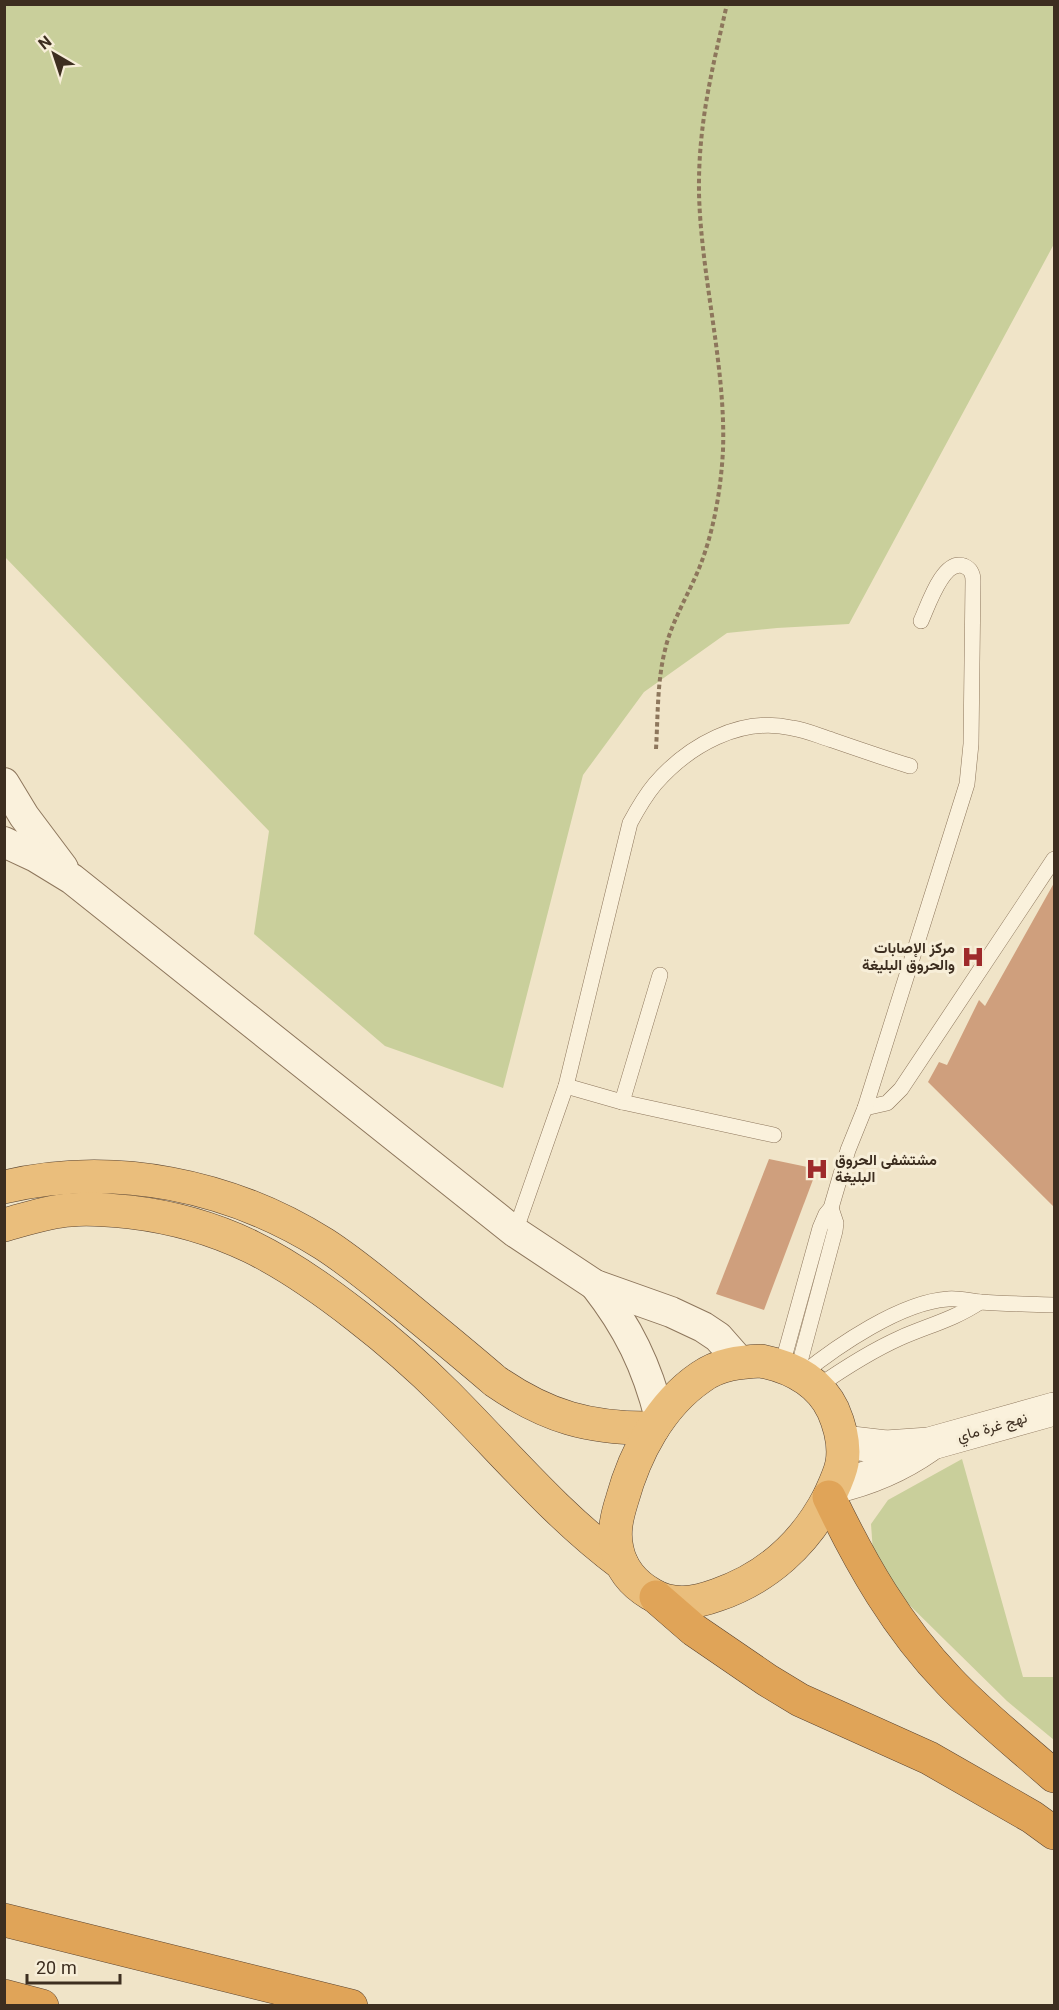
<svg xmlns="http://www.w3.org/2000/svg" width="1059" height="2010" font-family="Georgia,Vazirmatn,serif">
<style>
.green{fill:#c9cf9b}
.building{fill:#cf9f7d}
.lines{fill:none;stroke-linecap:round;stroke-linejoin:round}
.service-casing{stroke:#8d765c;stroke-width:16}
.minor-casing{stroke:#8d765c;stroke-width:32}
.tertiary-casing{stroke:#8d765c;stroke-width:34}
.trunk-casing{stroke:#5b4430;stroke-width:34}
.motorway-casing{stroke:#5b4430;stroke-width:34}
.path{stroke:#8d765c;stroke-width:4;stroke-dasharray:4.5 3;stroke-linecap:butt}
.service{stroke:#faf1dc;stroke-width:15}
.minor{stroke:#faf1dc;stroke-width:30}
.tertiary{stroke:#faf1dc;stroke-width:33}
.trunk{stroke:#eabe7c;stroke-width:33}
.motorway{stroke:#e0a458;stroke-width:33}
.labels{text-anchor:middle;stroke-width:6;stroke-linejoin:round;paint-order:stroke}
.poi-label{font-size:15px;font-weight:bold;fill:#3d2e20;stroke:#f7eed8;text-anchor:end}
.street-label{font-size:15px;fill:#3d2e20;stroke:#f7eed8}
</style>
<rect width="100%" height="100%" fill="#f0e4c8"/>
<g class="green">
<path d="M5 4 1054 5V244L849 624 777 628 727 633 644 692 583 775 503 1088 385 1046 254 934 269 831 5 557Z"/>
<path d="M962 1459 1023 1677H1054V1740L1007 1701 887 1583 873 1552 871 1524 888 1500Z"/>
</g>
<g class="building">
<path d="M1054 883V1207L928 1082 939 1062 947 1065 979 1000 985 1006Z"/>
<path d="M769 1159 817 1169 764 1310 716 1294Z"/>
</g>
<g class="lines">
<g class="service-casing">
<g id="service">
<path d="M566 1086 622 1102 774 1135"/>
<path d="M622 1102 660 975"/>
<path d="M865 1108 887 1103 901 1089 1054 859"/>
<path d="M515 1232 566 1086 630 823C637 810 645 796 655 784 688 746 740 716 792 728 806 730 819 736 832 740 858 749 884 758 910 766"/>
<path d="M782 1365 820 1228 826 1214 831 1208 848 1150 865 1108 967 784 971 744 973 581C973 574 971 569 964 566 943 558 928 606 921 621"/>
<path d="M797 1373 835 1231 836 1223 831 1208"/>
<path d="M801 1375C837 1346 901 1302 948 1299 959 1298 969 1301 980 1302 1005 1304 1030 1304 1054 1305"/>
<path d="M817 1387C843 1369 871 1351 900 1338 927 1326 955 1319 980 1302"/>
</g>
</g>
<g class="minor-casing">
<g id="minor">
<path d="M4 783 24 816 63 868"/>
<path d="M4 842 36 857 72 879 515 1232 595 1285 671 1312 703 1327 718 1337 740 1362"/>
<path d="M595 1285C628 1327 647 1366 660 1418"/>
</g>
</g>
<g class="tertiary-casing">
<g id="tertiary">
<path d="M843 1442 886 1447 929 1444 1054 1409"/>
<path d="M834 1487C869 1479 898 1467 928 1446"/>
</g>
</g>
<g class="trunk-casing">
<g id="trunk">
<path d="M4 1187C114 1161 230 1185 324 1244 352 1262 378 1284 404 1305 434 1330 465 1355 495 1381 547 1417 590 1429 653 1428"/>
<path d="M4 1225C26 1219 49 1211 71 1210 90 1208 110 1210 130 1212 223 1223 284 1259 357 1316 388 1340 418 1366 446 1394 504 1452 556 1515 622 1564"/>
<path d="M761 1361C791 1367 819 1381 833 1410 840 1426 845 1445 842 1463 840 1474 834 1486 829 1497 805 1543 767 1578 717 1595 695 1603 672 1607 651 1594 634 1584 621 1569 617 1549 613 1532 617 1516 622 1500 635 1453 660 1405 701 1377 719 1364 740 1362 761 1361Z"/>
</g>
</g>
<g class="motorway-casing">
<g id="motorway">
<path d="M829 1497C861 1564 897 1627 949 1681 981 1715 1019 1745 1054 1776"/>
<path d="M656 1597 694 1630 767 1680 800 1700 929 1758 1032 1817 1054 1833"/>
<path d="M4 1920 351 2006"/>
<path d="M4 1996 42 2006"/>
</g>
</g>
<path class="path" d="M656 749C658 716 657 682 665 650 672 620 689 594 700 566 714 530 721 489 723 450 726 366 701 277 699 193 698 124 712 70 727 4"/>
<use href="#service" class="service"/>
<use href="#minor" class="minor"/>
<use href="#tertiary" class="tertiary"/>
<use href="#trunk" class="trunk"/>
<use href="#motorway" class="motorway"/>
</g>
<defs>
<g id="hospital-bare" transform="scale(1.8)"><path d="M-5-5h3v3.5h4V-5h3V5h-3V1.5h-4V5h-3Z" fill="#9e2a2b" stroke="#f7eed8" stroke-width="2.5" paint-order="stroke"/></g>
</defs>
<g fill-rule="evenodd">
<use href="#hospital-bare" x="973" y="957"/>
<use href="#hospital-bare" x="817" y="1169"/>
</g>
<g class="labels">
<g class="poi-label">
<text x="955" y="953">مركز الإصابات<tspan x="955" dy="17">والحروق البليغة</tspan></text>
<text x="835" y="1165" text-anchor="start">مشتشفى الحروق<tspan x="835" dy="17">البليغة</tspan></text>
</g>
<g class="street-label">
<text transform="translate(992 1427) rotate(-16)" y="5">نهج غرة ماي</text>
</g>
</g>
<rect width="1059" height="2010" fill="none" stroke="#3d2e20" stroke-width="12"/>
<g transform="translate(54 54) rotate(321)" stroke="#f7eed8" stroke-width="4.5" paint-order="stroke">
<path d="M0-4.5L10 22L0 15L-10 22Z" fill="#3d2e20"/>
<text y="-9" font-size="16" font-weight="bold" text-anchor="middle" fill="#3d2e20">N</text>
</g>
<path d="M27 1974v9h93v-9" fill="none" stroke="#3d2e20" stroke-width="3"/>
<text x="36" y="1974" font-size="18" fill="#3d2e20" stroke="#f7eed8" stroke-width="4.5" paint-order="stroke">20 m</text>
</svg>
